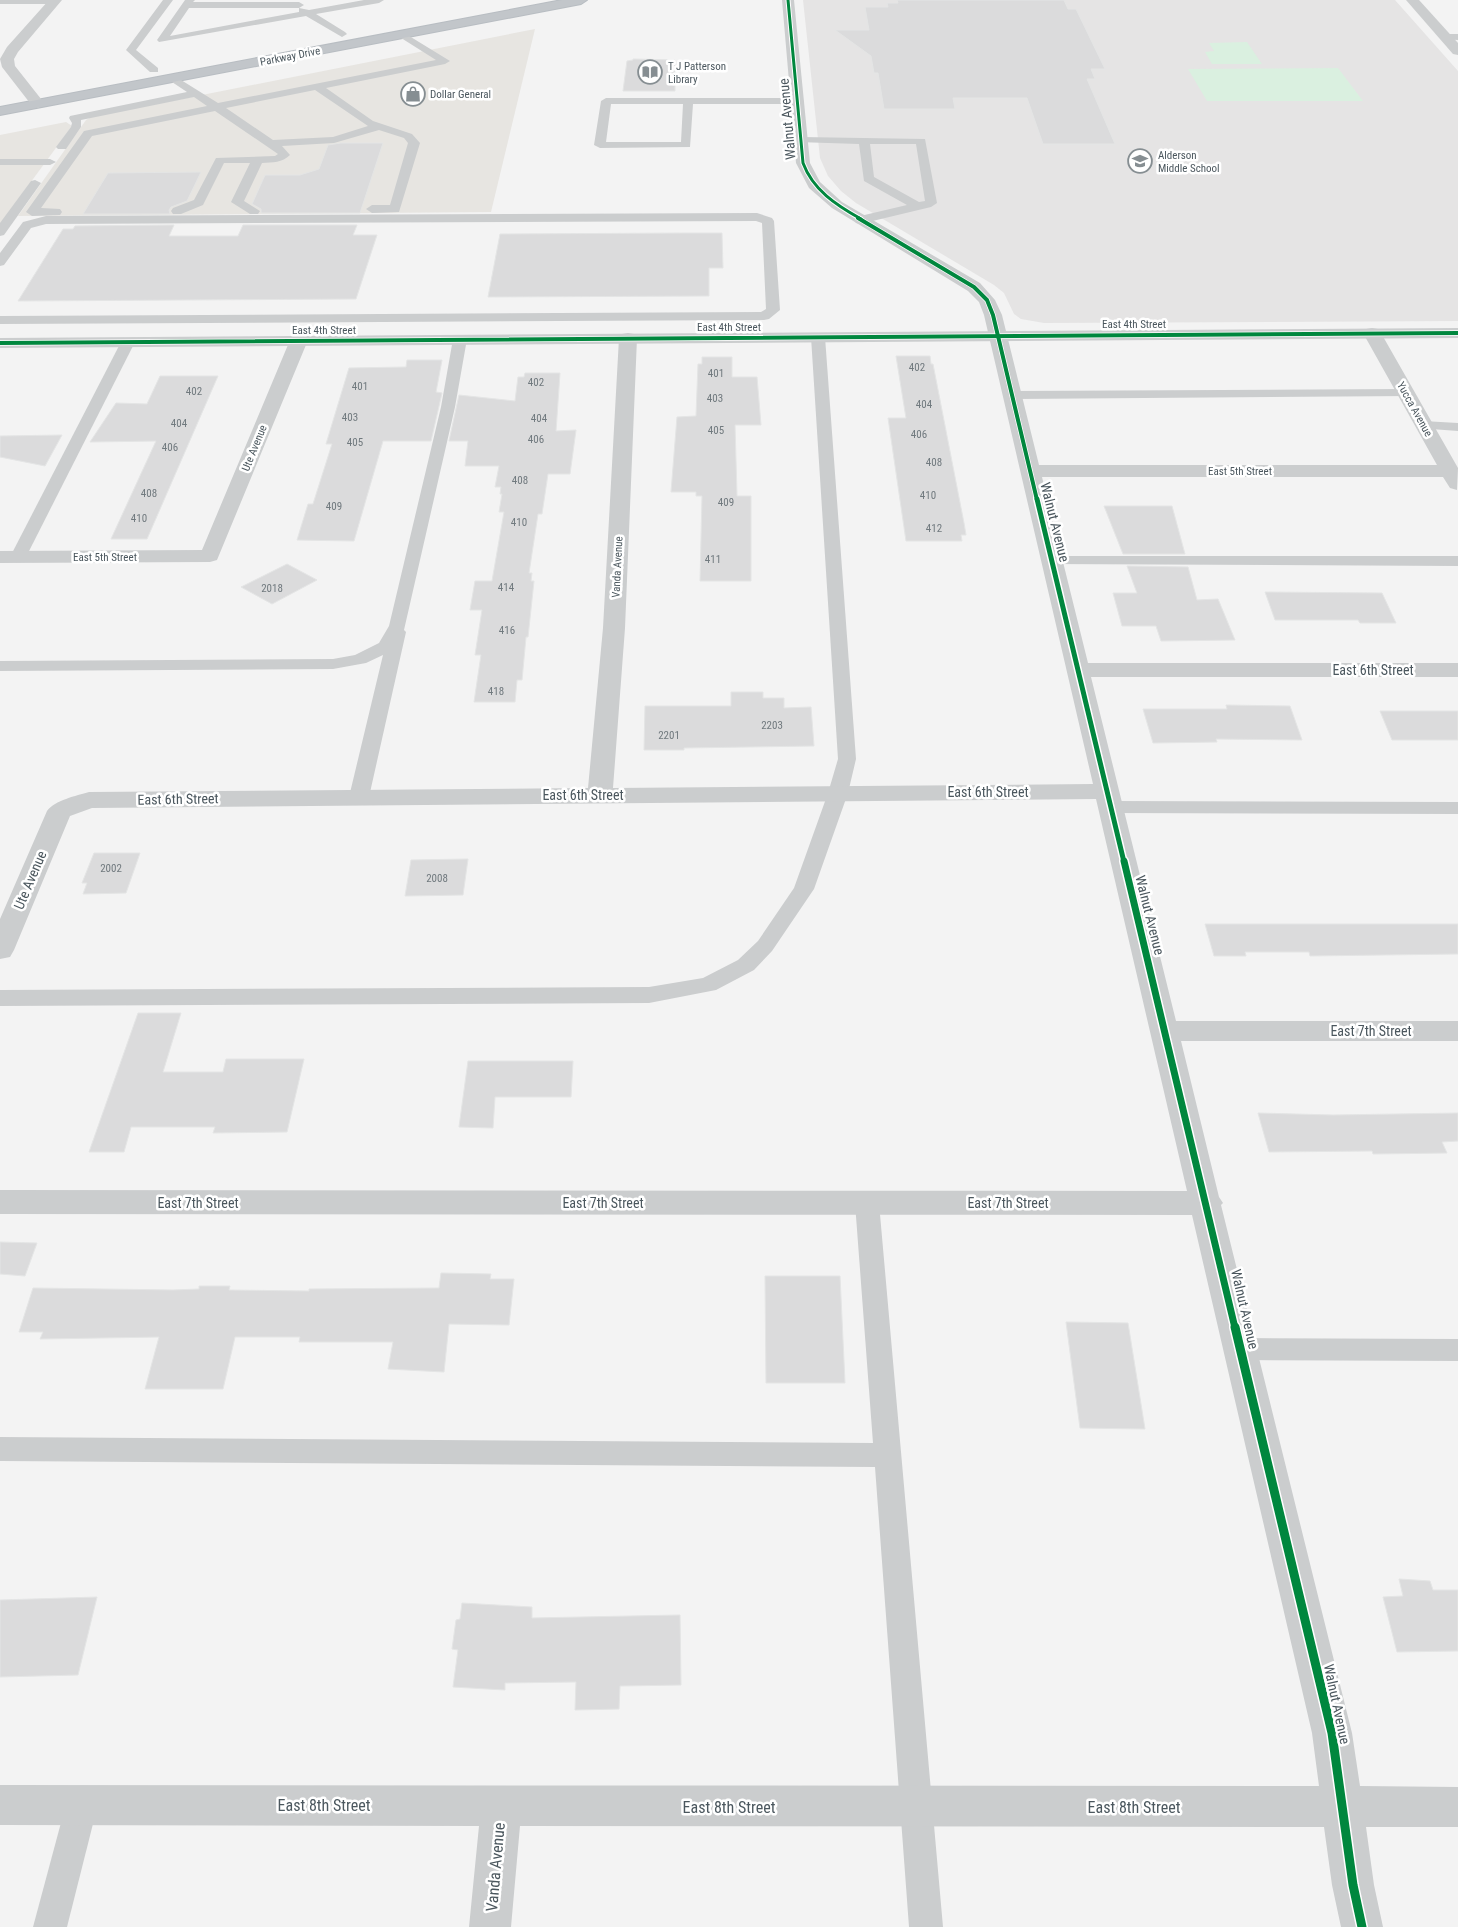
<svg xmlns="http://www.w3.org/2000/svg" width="1458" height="1927" font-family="'Roboto Condensed',sans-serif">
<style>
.commercial{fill:#e7e5e1}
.education{fill:#e5e4e4}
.green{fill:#daf0e0}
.building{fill:#dbdbdc;stroke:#e4e5e5}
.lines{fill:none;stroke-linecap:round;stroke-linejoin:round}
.trunk-casing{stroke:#b8bdc2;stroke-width:2}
.service{fill:#cbcdce;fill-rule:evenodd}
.minor{fill:#cbcdce;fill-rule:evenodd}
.tertiary{fill:#cbcdce;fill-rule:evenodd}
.trunk{fill:#c2c6ca;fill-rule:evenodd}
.cycleway-far4-casing{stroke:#fff;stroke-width:5}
.cycleway-far3-casing{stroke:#fff;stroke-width:5.5}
.cycleway-far2-casing{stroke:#fff;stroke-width:8}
.cycleway-far1-casing{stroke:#fff;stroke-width:10}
.cycleway-casing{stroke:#fff;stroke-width:12}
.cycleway-far4{stroke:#00873e;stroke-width:3}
.cycleway-far3{stroke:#00873e;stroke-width:4}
.cycleway-far2{stroke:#00873e;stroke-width:5}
.cycleway-far1{stroke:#00873e;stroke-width:7}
.cycleway{stroke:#00873e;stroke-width:9}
.labels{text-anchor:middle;stroke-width:5;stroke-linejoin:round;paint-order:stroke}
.far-street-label{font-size:11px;fill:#4b575e;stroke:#fff}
.far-poi-label{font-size:11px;fill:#4b575e;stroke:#fff;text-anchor:start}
.number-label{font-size:11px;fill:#70797e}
.street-label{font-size:14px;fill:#4b575e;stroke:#fff}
.near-street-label{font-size:16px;fill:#4b575e;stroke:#fff}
</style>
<rect width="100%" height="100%" fill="#f3f3f3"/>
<g class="commercial">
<path d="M535 29 491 212 18 216 86 120 91 117Z"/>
<path d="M66 122 72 126 0 224V135Z"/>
</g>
<path class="education" d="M803 0H1395L1458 71V321L1044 323 1021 319 1014 314 1004 293 994 285 856 203 841 191 828 176 820 158Z"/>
<g class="green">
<path d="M1247 42 1262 64H1212L1205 52 1214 51 1209 43Z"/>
<path d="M1338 68 1363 101H1207L1188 69Z"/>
</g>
<g class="building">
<path d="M897 0H1064L1068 9H1076L1105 69H1091L1095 79H1087L1115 144H1043L1027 98H953L955 109H884L878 73H874L871 56 835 30H869L865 7H888L887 3H898Z"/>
<path d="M633 59 675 60V91H623L627 61 633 60Z"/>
<path d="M341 143H383L360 213H261V209L252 204 265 175H300L319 169 328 145Z"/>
<path d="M201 172 187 201 171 207 169 210 170 214H83L108 173Z"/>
<path d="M174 225 169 236H238L243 225H357L353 235H377L356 299 18 301 63 229H73L75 226Z"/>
<path d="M685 233H722L723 268H709V296L488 297 500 234Z"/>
<path d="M896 356H930L931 364H933L964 523 966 535H961L962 541H906L888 418H906Z"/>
<path d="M702 357H732V377H757L761 425H735L737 496H751V581H700L702 496H696V492H671L677 417 696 416 698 364H702Z"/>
<path d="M407 360H442L436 392 442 393 431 441H383L354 541 297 540 308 504H313L332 444H326L349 368 406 367Z"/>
<path d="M525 373H560L556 431 576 430 570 474H548L542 514H538L529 573H532L531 581H534L528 637H526L522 680H517L515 702H474L481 655H475L482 610H470L475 581H492L504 512H499L502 494H500L501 487H495L499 466H465L468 441H449L459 395 515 401 518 377H524Z"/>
<path d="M160 376H218L147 539H111L156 441 90 442 116 403 147 404Z"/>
<path d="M62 435 45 466 0 457V436Z"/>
<path d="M1104 506H1172L1185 554H1123Z"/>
<path d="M287 564 317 580 272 604 241 587Z"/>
<path d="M1127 566 1188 567 1197 600 1218 599 1235 640 1161 641 1156 626H1122L1113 593H1137Z"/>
<path d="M1265 592 1382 593 1396 623H1360L1358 620H1275Z"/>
<path d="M731 692H763V698H784V708L811 707 814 746 684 748V750H644L645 706H731Z"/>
<path d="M1226 705 1290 706 1302 740 1216 739 1217 742 1153 743 1143 709H1227Z"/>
<path d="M1380 711H1458V740H1392Z"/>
<path d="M94 853H140L126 893 83 894 87 883H82Z"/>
<path d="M468 859 463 895 405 896 411 860Z"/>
<path d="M1205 924H1458V954L1310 956 1309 952H1245L1246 956H1214Z"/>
<path d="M138 1013H181L163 1072H223L226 1059H304L287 1132 213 1133 215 1127H131L124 1152H89Z"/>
<path d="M468 1061H573L571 1097H495L493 1128 459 1127Z"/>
<path d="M1258 1113 1333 1115 1458 1113V1141L1442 1142 1447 1153 1373 1154 1372 1151 1269 1152Z"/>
<path d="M0 1242 37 1243 25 1276 0 1274Z"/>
<path d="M441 1273 491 1274 490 1279H514L509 1325 449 1324 444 1372 388 1369 393 1342H299L300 1337H235L223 1389H145L159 1337 40 1339 43 1332H19L33 1288 173 1290 199 1289V1286H230L229 1290 309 1291V1289L439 1288Z"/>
<path d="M765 1276H840L845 1383H766Z"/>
<path d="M1066 1322 1128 1323 1145 1429 1080 1428Z"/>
<path d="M1399 1579 1430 1581 1433 1590H1458V1651L1397 1652 1383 1597 1403 1596Z"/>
<path d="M97 1597 78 1675 0 1677V1600Z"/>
<path d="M462 1603 532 1607V1618L680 1615 681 1685 620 1686 619 1709 575 1710 576 1682 505 1683V1690L453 1687 458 1650 452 1649 456 1620 460 1619Z"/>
</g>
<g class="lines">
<g class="trunk-casing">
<path id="trunk" d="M562 0H587L581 4 0 115V107Z"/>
</g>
<g class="service">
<path d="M0 0H59L60 1 55 4H0Z"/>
<path d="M163 0H173L136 50 158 68V72H150L126 50Z"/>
<path d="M185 0H195L193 2H299L304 5 299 8H189L170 36 299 12V8L309 10 364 0H384L379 3 316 14 345 32 347 34 342 37 306 16 159 42 157 40Z"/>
<path d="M401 31 450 61 445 64 326 88 373 121 412 134 420 143 399 212 372 213 366 209 372 205H390L408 143 404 138 379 130 334 143 282 146 290 155C282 163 273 162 262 163L244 201 260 211 258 214H250L231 202 250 163H224L203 205 181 214H173L171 211 173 208 194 200 216 158 275 156 278 154 215 111 92 136 41 208 60 209 62 212 60 215 32 216 26 212 84 131 207 106 194 97 81 120V127L66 149H58L56 147 71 127 72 123 69 118 70 116 187 92 169 80 168 78 173 75 218 103 436 60 398 36 396 34ZM315 90 368 126 333 137 273 140 226 108Z"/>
<path d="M1446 34H1458V40L1443 39V35Z"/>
<path d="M606 98H799L804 101 799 104H693L690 147 600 148 594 145 601 101ZM611 104H683L681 142H606Z"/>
<path d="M801 137 925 139 937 203 931 207 860 224 856 223 854 220 856 217 907 205 864 181 859 144 797 142 795 140ZM870 144H916L925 201 919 202 874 177Z"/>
<path d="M0 159H50L56 162 50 165H0Z"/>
<path d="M35 180 41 183 4 235 0 236V223L31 181Z"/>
<path d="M757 213 772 218 774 221 780 310 769 319 764 320 0 324V316L761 312 766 309 762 223 756 221 46 224 31 228 4 265 0 266V253L23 222 46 216Z"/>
<path d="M818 333 825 337 856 759 848 793 814 889 772 951 754 970 716 990 649 1003 0 1006V990L649 987 703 978 738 960 758 941 794 888 828 793 838 759 811 337Z"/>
<path d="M460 335 467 339 455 407 404 630 406 632 369 797 366 801 359 803 352 801 349 797 383 655 366 663 333 669 0 671V661L333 659 355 655 379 643 389 626 441 407 453 339Z"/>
<path d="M128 338 135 342 26 557 24 560H12L10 557 121 342Z"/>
<path d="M1406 389 1411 390 1413 393 1411 396 1012 399 1007 398 1005 395 1007 392 1012 391Z"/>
<path d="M1423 421 1458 423V431L1418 428 1416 425 1418 422Z"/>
<path d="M1051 556H1458V566L1045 564 1043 561 1045 558Z"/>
<path d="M1111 801 1458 802V814L1111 813 1104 811 1101 807 1104 803Z"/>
<path d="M867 1194 876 1196 879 1203 943 1927H909L875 1467 0 1461V1437L873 1443 855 1203 858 1196Z"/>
<path d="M1241 1338 1458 1339V1361L1241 1360 1232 1357 1228 1349 1232 1341Z"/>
<path d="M82 1788 93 1793 98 1804 67 1927H33L66 1804 71 1793Z"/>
</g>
<g class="minor">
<path d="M49 0H62L18 52 14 59 15 66 45 104 38 108 33 107 2 67 0 59 7 47Z"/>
<path d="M782 0H794L810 163 820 182 842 202 980 283 995 300 1002 315 1039 465H1437L1363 333 1366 329 1372 328 1378 329 1381 333 1458 468 1457 490 1450 488 1443 477H1042L1088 663H1458V677H1091L1176 1021H1458V1041H1181L1219 1197 1223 1203 1221 1205 1352 1733 1360 1786 1458 1787V1827H1366L1374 1885 1383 1927H1341L1332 1885 1324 1827 520 1826 511 1927H469L479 1826 0 1825V1785L1319 1786 1312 1733 1192 1215 0 1214V1190L1187 1191 1096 799 92 808 70 816 14 950 10 957 0 959V919L47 811C55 800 76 796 89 792L588 788 603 628 619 338 622 334 628 333 634 334 637 338 625 628 613 788 1093 784 984 315 979 302 968 291 832 208 809 188 796 163Z"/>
<path d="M299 335 305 336 308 340 217 560 210 562 0 563V551L202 550 290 340 293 336Z"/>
</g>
<g class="tertiary">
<path d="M1406 0H1419L1458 43V55L1453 54Z"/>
<path d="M1458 328V338L0 348V338Z"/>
</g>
<use href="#trunk" class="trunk"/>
<g class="cycleway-far4-casing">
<path id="cycleway-far4" d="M788 0 803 163C813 190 836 205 861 219"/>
</g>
<g class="cycleway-far3-casing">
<g id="cycleway-far3">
<path d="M858 218 974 287 987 300 993 315 1037 500"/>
<path d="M0 343 1458 333"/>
</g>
</g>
<g class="cycleway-far2-casing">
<path id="cycleway-far2" d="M1037 499 1124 862"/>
</g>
<g class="cycleway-far1-casing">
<path id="cycleway-far1" d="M1124 861 1235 1328"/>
</g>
<g class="cycleway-casing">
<path id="cycleway" d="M1235 1327 1332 1733 1353 1885 1362 1927"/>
</g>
<use href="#cycleway-far4" class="cycleway-far4"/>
<use href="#cycleway-far3" class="cycleway-far3"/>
<use href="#cycleway-far2" class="cycleway-far2"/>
<use href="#cycleway-far1" class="cycleway-far1"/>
<use href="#cycleway" class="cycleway"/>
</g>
<defs>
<g id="library-ring" transform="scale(1.25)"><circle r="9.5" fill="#fff" stroke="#868e92" stroke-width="1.5"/><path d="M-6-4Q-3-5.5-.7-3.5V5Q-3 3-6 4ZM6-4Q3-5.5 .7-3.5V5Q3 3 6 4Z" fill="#868e92"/></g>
<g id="shop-ring" transform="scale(1.25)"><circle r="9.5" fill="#fff" stroke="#868e92" stroke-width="1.5"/><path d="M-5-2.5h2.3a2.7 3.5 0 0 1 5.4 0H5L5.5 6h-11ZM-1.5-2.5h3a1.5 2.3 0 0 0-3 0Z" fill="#868e92"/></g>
<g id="school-ring" transform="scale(1.25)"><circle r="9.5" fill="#fff" stroke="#868e92" stroke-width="1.5"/><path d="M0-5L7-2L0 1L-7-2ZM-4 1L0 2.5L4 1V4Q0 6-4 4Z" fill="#868e92"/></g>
</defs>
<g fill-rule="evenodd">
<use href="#library-ring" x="650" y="72"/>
<use href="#shop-ring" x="413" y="94"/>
<use href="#school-ring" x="1140" y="161"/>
</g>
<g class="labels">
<g class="far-street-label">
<text transform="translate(290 56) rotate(-11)" y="4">Parkway Drive</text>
<text x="1134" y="328">East 4th Street</text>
<text x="729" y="331">East 4th Street</text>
<text x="324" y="334">East 4th Street</text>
<text transform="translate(1415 409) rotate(61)" y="4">Yucca Avenue</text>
<text transform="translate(254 448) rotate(-68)" y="4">Ute Avenue</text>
<text x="1240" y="475">East 5th Street</text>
<text x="105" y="561">East 5th Street</text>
<text transform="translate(617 567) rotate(-87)" y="4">Vanda Avenue</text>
</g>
<g class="far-poi-label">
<text x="668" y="70">T J Patterson<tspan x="668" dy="13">Library</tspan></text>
<text x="430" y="98">Dollar General</text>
<text x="1158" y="159">Alderson<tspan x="1158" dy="13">Middle School</tspan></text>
</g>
<g class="number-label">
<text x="917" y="371">402</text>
<text x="716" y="377">401</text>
<text x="536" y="386">402</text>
<text x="360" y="390">401</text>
<text x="194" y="395">402</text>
<text x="715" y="402">403</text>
<text x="924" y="408">404</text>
<text x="350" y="421">403</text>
<text x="539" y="422">404</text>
<text x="179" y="427">404</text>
<text x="716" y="434">405</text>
<text x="919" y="438">406</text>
<text x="536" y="443">406</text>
<text x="355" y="446">405</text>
<text x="170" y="451">406</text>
<text x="934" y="466">408</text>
<text x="520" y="484">408</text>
<text x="149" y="497">408</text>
<text x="928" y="499">410</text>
<text x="726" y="506">409</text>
<text x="334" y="510">409</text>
<text x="139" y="522">410</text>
<text x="519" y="526">410</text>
<text x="934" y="532">412</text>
<text x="713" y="563">411</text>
<text x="506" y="591">414</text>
<text x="272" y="592">2018</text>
<text x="507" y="634">416</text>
<text x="496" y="695">418</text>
<text x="772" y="729">2203</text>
<text x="669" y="739">2201</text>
<text x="111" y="872">2002</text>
<text x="437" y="882">2008</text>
</g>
<g class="street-label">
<text transform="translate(787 119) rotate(-95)" y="5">Walnut Avenue</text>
<text transform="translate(1055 522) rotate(76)" y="5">Walnut Avenue</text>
<text x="1373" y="675">East 6th Street</text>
<text x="988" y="797">East 6th Street</text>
<text x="583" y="800">East 6th Street</text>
<text transform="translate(178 799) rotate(-1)" y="5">East 6th Street</text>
<text transform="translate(30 880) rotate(-67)" y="5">Ute Avenue</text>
<text transform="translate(1150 915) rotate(76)" y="5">Walnut Avenue</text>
<text x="1371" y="1036">East 7th Street</text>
<text x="198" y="1208">East 7th Street</text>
<text x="603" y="1208">East 7th Street</text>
<text x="1008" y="1208">East 7th Street</text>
<text transform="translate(1245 1309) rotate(77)" y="5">Walnut Avenue</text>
<text transform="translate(1337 1704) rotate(78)" y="5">Walnut Avenue</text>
</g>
<g class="near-street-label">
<text x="324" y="1811">East 8th Street</text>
<text x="729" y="1813">East 8th Street</text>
<text x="1134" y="1813">East 8th Street</text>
<text transform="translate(495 1867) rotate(-85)" y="6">Vanda Avenue</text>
</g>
</g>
</svg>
